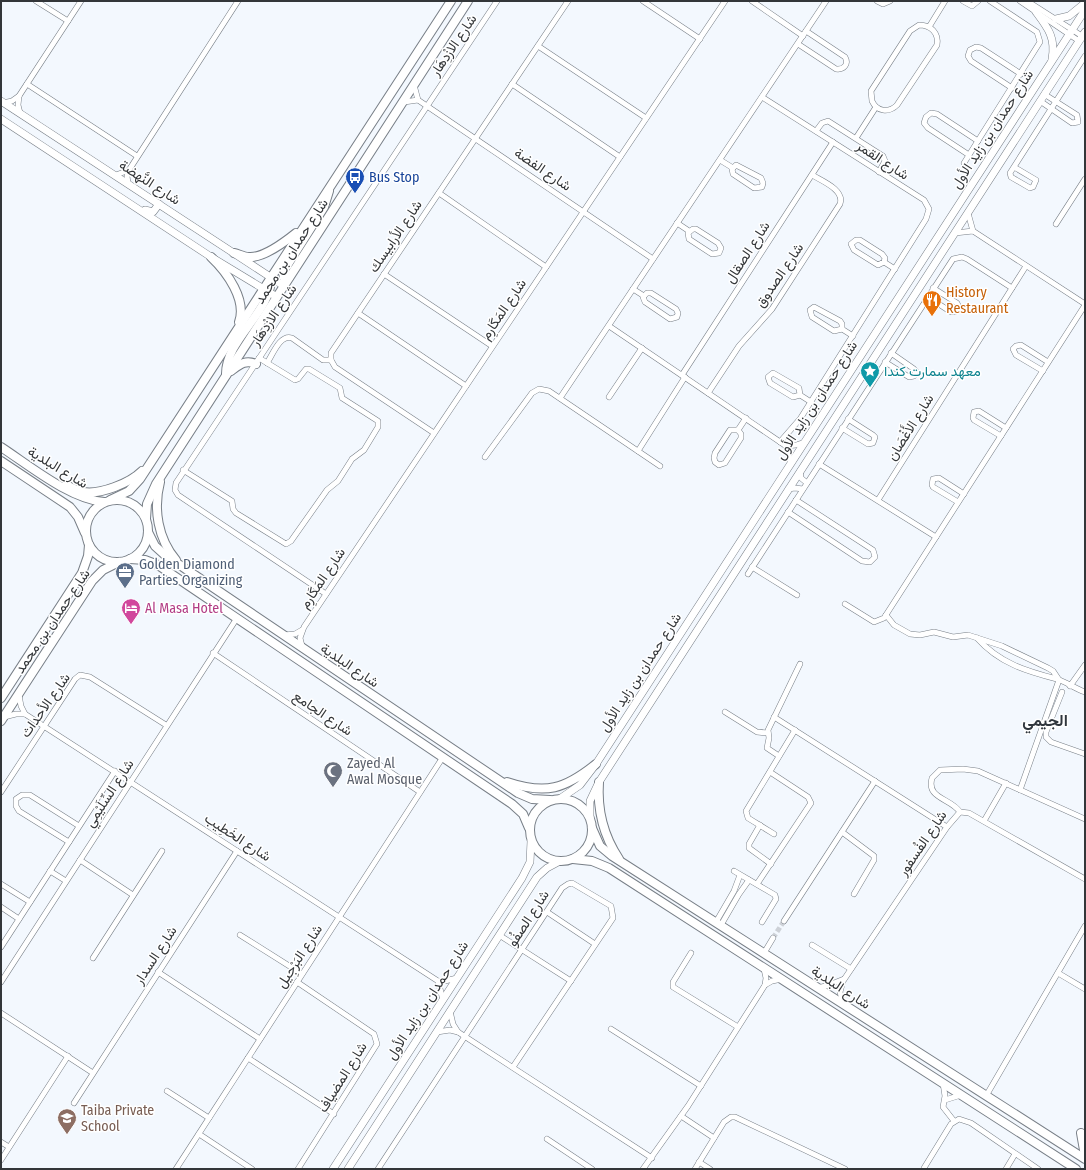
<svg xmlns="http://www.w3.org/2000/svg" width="1086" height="1170" font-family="'Fira Sans Condensed',Vazirmatn,sans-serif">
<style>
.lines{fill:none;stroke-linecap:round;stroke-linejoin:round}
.minor-tunnel{stroke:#cdd1d7;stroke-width:5;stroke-dasharray:5 2.5;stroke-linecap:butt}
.minor-casing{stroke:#787f87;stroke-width:6}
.tertiary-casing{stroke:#787f87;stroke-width:8}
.secondary-casing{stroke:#787f87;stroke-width:8}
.primary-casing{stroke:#787f87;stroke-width:10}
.minor{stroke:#fff;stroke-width:5}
.tertiary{stroke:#fff;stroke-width:7}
.secondary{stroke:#fff;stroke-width:7}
.primary{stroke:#fff;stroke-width:8}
.labels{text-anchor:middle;stroke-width:3;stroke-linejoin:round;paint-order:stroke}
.street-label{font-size:14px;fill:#333639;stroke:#fff}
.transit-label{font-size:14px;fill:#164399;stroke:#fff;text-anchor:start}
.food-label{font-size:14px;fill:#c56008;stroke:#fff;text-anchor:start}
.culture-label{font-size:14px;fill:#0d838f;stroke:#fff;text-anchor:start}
.service-label{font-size:14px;fill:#4e5e75;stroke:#fff;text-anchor:start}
.hotel-label{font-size:14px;fill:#b23c85;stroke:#fff;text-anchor:start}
.worship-label{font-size:14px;fill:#5b616d;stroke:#fff;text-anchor:start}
.education-label{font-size:14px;fill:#785e54;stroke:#fff;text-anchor:start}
.quarter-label{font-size:16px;font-weight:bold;fill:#30363d;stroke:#fff}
</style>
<rect width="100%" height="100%" fill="#f3f8fe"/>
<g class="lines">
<path class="minor-tunnel" d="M773 938 784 921"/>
<g class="minor-casing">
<g id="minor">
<path d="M36 1 68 21"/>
<path d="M643 1 700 39"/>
<path d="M752 1 803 36"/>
<path d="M877 1 883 4 890 1"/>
<path d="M963 1 972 6 978 1"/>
<path d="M1020 1 1079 41"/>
<path d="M1027 1 1082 36"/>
<path d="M919 25C931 25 939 33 937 45L897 105C889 113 877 112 872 101L871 91 910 31Z"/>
<path d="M929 27 945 1"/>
<path d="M798 44 836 69C844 70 849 64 845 57L806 31"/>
<path d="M538 46 646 118"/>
<path d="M27 84 137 156"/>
<path d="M512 84 620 157"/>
<path d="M414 85 418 100 653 259"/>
<path d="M1012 88 971 61 968 56 970 50 976 47 981 48 1021 74"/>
<path d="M762 97 924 200 929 209 926 219 800 419 780 442"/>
<path d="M1040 101 1072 123 1078 122 1077 115 1044 94"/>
<path d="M404 102 418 100"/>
<path d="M3 103 12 101 19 96"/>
<path d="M20 113 18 105 19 96 81 1"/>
<path d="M816 131 822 123 828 121 883 156 885 161 879 172"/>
<path d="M856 138 876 107"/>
<path d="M969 155 928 128 924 123 926 117 931 113 937 114 978 141"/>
<path d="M720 160 733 168"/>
<path d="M964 163 1040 42 1037 32 990 1"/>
<path d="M736 165 761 178 763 183 762 187 754 188 733 174 732 169Z"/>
<path d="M1014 167 1036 180 1033 187 1030 188 1011 177 1010 173 1085 56"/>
<path d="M116 175 129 170"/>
<path d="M128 183 127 176 129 170 238 1"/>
<path d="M439 193 546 267"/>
<path d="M968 213 973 231"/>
<path d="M677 223 689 231"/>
<path d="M1056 224 1085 179"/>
<path d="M693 229H696L718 243 721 248 719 253 712 254 689 239 688 233Z"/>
<path d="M955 233 973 231 1085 304"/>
<path d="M856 240H860L882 254 885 258 884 262 878 265 854 250 851 244Z"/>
<path d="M884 262 895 269"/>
<path d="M384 274 492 346"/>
<path d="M633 289 644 296"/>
<path d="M647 293H651L676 309 678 313 677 317 670 319 645 302 643 297Z"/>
<path d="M928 297 951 312 957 311 958 305 957 303 933 288"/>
<path d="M814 307 840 321 842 324V329L834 331 812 317 810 310Z"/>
<path d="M358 313 466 386"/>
<path d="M609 326 786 446 791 462"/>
<path d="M842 329 853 336"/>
<path d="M885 362 909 377 914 376 916 371 914 369 891 353"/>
<path d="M267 363C273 354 280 334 292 338L323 360H331"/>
<path d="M1043 371 1016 355 1013 349 1016 346 1021 345 1048 362"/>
<path d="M773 373 799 388 800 395 793 397 770 383 768 377Z"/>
<path d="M682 375 833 142"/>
<path d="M708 393 739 346 772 309 840 204C845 190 822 181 812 175"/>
<path d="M800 395 811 402"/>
<path d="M609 397 642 348"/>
<path d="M560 398 826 1"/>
<path d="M842 428 868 444 873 443 875 437 873 435 848 419"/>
<path d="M730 430H738L741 434V438L725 463 719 465 715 462 714 458 715 453Z"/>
<path d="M738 430 746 418"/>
<path d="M434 433 335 367 331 360V353L568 1"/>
<path d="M1001 436 974 420 973 418 974 412 979 411 1006 428"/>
<path d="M786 446 796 445 805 442"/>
<path d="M638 451 685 377"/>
<path d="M485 457 532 393 539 389 549 391 660 466"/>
<path d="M819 464 936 537"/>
<path d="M183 470 232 501 233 509 236 513 286 544 291 541 327 490 338 481 352 459 364 450 378 427V421L342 398 340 388 309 369H306L298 379 295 380 259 358"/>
<path d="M800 471 801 478 807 483"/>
<path d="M788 489 795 488 803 489"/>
<path d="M878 500 1026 266"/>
<path d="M958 502 933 487 932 485 933 479 939 478 964 494"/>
<path d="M788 512 862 561 870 562 875 557 873 550 796 500"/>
<path d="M752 567 797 595"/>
<path d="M748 574 953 259 962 257 967 259 1012 288"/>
<path d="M326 594 178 495 175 490 176 483 497 1"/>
<path d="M845 604 874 622 884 618 1085 305"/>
<path d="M886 615 894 625 910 634 920 635 934 632 953 637 968 635 1002 646 1048 668 1053 671 1059 680"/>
<path d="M284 635 295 634 302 630"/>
<path d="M977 638C999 663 1026 671 1057 679 1066 682 1076 689 1085 692"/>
<path d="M302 646 300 638 304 627 725 1"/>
<path d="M213 653 420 792"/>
<path d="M1070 686 1085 665"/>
<path d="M1062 692 1046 732V737L1051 742 1085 754"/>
<path d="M19 695 21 706 25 714 438 981H445L457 978"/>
<path d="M725 712 757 732 768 733"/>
<path d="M4 717 16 714H25"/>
<path d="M774 717 947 827"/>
<path d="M779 756 767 748 769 738 768 730 800 664"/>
<path d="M1020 790 1059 680"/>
<path d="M1 792 75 679 80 675 90 677 166 725"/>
<path d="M960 812C951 798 926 799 932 778L940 770 963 769 978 771 1085 819"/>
<path d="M984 821 1006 783"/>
<path d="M760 825 749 844V848L771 864"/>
<path d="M842 832 874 856V860L854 894"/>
<path d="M774 834 748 818 746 811 795 730"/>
<path d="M69 842 19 811 16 806V799L22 795H30L79 826"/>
<path d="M80 860 133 895"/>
<path d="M50 871 66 881"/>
<path d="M734 871 775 895 776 899 762 922"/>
<path d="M1 884 30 902"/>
<path d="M757 884 811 803 808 797 770 772"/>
<path d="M1 907 19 919"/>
<path d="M547 912 595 944"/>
<path d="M784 921 875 781"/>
<path d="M716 922 734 891 740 875"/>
<path d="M721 925 739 894 749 880"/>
<path d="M240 935 302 974"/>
<path d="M499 935 571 981"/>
<path d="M812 945 851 969"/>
<path d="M1 947 115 771"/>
<path d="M691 953 673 982V987L738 1027"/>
<path d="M764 953 773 938"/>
<path d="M93 958 162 851"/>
<path d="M764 969 766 978 765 985"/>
<path d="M158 972 260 1039"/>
<path d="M1058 973 1085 989"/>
<path d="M438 981 443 1000"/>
<path d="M1 982 237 618"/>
<path d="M297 982 374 1034 377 1044 298 1169"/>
<path d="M818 988 829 985 844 979"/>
<path d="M843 1004 840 992 843 981 947 827 960 812 969 813 1085 879"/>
<path d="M450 1011 453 1024 458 1032 652 1158"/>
<path d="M1 1013 93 1073"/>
<path d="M611 1029 701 1086"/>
<path d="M437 1032 450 1030 458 1032"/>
<path d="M248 1058 334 1114"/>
<path d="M943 1083 945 1096 943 1107 954 1121"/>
<path d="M167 1091 209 1118"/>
<path d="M986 1096 1085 926"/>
<path d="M945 1100 961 1095"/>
<path d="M74 1103 237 851"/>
<path d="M681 1116 714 1138"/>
<path d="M199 1134 252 1169"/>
<path d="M547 1139 592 1169"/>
<path d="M1 1142 9 1147"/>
<path d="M1 1160 68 1056"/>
<path d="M699 1162 710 1169"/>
<path d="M924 1168 951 1124 959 1119 971 1123 1038 1169"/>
<path d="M176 1169 443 757"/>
<path d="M378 1169 562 888 568 884 572 883 611 906 613 918 513 1067"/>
<path d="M643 1169 688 1106 765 985 772 981 782 979"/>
<path d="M695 1169 724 1122 731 1117H735L845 1169"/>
<path d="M1006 1169 1015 1154"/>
</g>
</g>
<g class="tertiary-casing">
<g id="tertiary">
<path d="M1 101 284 286"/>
<path d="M1 119 211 257 277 297"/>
<path d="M145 210 153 212 159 204"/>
</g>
</g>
<g class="secondary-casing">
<g id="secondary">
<path d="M1036 12C1048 28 1056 38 1052 59"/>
<path d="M1056 19 1069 16 1085 3"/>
<path d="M561 798 580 785 596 764 1085 10"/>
<path d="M590 817V801L599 782 1085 32"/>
<path d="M333 1169 522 878 530 862 531 841"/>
<path d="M348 1169 537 877 547 868 560 861"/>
</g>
</g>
<g class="primary-casing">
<g id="primary">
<path d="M234 253C239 254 244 257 249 257 263 258 286 241 296 233"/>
<path d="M211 257C227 272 247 300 239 322"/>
<path d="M289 277 284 278 283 272 324 207 329 191"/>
<path d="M231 371C239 365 245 359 256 364"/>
<path d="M226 375C225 339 272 312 271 277"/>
<path d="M1 447C30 466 70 499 104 502"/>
<path d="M1 461 70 507 78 517 85 533"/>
<path d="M160 482C153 509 158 539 176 560"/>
<path d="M66 485C71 487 77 491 83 492 100 495 130 483 142 471"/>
<circle cx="117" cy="531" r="31"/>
<path d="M110 500 129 491 140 479 451 1"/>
<path d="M146 519 147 504 156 484 468 1"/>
<path d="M148 532 155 546 165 555 518 793 532 799 550 800"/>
<path d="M130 559 145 560 158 565 512 804 523 814 529 828"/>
<path d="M1 698 82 573 88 556 89 545"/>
<path d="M1 721 92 581 103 570 119 562"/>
<path d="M507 782C546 795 565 789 596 764"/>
<path d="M599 782C597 810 603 835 619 859"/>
<circle cx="561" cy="830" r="31"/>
<path d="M592 828 600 846 612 856 1085 1159"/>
<path d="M573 859 592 861 609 868 1076 1169"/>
<path d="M1081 1133 1085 1156"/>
</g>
</g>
<use href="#minor" class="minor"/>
<use href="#tertiary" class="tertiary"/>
<use href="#secondary" class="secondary"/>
<use href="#primary" class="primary"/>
</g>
<defs>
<g id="bus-pin" transform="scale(1)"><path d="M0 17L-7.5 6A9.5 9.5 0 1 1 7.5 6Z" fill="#1a4fb4" stroke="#fff"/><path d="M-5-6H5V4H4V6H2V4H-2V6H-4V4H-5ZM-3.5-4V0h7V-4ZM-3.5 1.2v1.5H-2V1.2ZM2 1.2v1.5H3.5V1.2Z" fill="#fff"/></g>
<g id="restaurant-pin" transform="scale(1)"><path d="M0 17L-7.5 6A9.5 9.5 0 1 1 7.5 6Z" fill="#e8710a" stroke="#fff"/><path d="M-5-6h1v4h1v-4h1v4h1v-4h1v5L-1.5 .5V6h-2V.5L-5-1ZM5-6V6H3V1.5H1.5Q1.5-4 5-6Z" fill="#fff"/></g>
<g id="sight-pin" transform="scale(1)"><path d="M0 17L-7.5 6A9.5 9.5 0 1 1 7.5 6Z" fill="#0f9aa8" stroke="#fff"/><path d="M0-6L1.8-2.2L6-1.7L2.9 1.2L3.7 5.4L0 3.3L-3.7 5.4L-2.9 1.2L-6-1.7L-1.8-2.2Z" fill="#fff"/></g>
<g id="office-pin" transform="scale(1)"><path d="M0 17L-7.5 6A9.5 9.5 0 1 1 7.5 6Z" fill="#5c6f8a" stroke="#fff"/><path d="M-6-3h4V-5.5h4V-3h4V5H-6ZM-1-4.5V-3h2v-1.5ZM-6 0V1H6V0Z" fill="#fff"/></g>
<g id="hotel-pin" transform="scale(1)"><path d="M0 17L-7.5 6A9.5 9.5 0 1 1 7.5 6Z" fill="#d1479c" stroke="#fff"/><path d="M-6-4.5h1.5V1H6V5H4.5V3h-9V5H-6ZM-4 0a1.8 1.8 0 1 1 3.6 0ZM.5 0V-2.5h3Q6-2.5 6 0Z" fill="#fff"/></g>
<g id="mosque-pin" transform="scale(1)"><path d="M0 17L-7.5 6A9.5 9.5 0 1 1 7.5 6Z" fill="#6b7280" stroke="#fff"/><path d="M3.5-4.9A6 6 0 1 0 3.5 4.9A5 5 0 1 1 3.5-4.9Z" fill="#fff"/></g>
<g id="school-pin" transform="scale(1)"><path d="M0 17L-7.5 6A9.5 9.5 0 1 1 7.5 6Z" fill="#8d6e63" stroke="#fff"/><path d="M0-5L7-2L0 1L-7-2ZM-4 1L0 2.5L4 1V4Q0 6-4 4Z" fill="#fff"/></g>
</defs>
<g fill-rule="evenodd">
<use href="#bus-pin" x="355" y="177"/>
<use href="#restaurant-pin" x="932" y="300"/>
<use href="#sight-pin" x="870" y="371"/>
<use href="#office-pin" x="125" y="572"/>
<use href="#hotel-pin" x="131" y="608"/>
<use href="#mosque-pin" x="333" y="771"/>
<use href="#school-pin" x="67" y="1118"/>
</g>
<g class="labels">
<g class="street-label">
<text transform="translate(453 45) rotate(-56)" y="5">شارع الازْدِهَار</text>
<text transform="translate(992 129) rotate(-57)" y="5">شارع حمدان بن زايد الأول</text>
<text transform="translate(883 160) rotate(33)" y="5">شارع القمر</text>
<text transform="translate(543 169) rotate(34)" y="5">شارع الفضة</text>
<text transform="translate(150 182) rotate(33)" y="5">شارع النَّهضة</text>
<text transform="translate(395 236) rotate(-56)" y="5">شارع الأرابيسك</text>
<text transform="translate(291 251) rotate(-57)" y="5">شارع حمدان بن محمد</text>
<text transform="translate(747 252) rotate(-57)" y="5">شارع الصقال</text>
<text transform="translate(779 275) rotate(-56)" y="5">شارع الصدوق</text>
<text transform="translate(503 309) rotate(-56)" y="5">شارع المَكَارِم</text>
<text transform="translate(273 315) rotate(-56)" y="5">شارع الازْدِهَار</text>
<text transform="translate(816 400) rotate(-57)" y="5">شارع حمدان بن زايد الأول</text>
<text transform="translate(910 427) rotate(-58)" y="5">شارع الأَغْصَان</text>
<text transform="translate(58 467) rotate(31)" y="5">شارع البلدية</text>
<text transform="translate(322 578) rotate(-56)" y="5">شارع المَكَارِم</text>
<text transform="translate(52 621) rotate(-56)" y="5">شارع حمدان بن محمد</text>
<text transform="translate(350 665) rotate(34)" y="5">شارع البلدية</text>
<text transform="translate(640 672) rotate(-57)" y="5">شارع حمدان بن زايد الأول</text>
<text transform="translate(45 705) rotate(-55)" y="5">شارع الأحداث</text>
<text transform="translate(323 713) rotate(34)" y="5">شارع الجامع</text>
<text transform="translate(109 793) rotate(-57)" y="5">شارع السِّلَيْمِي</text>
<text transform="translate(238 837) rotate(33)" y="5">شارع الخَطِيب</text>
<text transform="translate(922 843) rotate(-56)" y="5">شارع الفُسفور</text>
<text transform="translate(528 918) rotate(-57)" y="5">شارع الصفُو</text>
<text transform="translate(155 955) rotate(-57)" y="5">شارع السدار</text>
<text transform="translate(299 956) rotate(-57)" y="5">شارع البَرْجِيل</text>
<text transform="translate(841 987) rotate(33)" y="5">شارع البلدية</text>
<text transform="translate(427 1000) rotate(-57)" y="5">شارع حمدان بن زايد الأول</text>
<text transform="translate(342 1077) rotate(-58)" y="5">شارع المضياف</text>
</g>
<g class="transit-label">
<text x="369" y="182">Bus Stop</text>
</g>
<g class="food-label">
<text x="946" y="297">History<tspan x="946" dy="16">Restaurant</tspan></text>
</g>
<g class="culture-label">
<text x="884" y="376">معهد سمارت كندا</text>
</g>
<g class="service-label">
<text x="139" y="569">Golden Diamond<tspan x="139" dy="16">Parties Organizing</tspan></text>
</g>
<g class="hotel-label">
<text x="145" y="613">Al Masa Hotel</text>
</g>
<g class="worship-label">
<text x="347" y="768">Zayed Al<tspan x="347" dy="16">Awal Mosque</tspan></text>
</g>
<g class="education-label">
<text x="81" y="1115">Taiba Private<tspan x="81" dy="16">School</tspan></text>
</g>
<g class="quarter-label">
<text x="1045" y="726">الجيمي</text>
</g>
</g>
<rect width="1086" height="1170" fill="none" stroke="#333639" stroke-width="4"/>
</svg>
